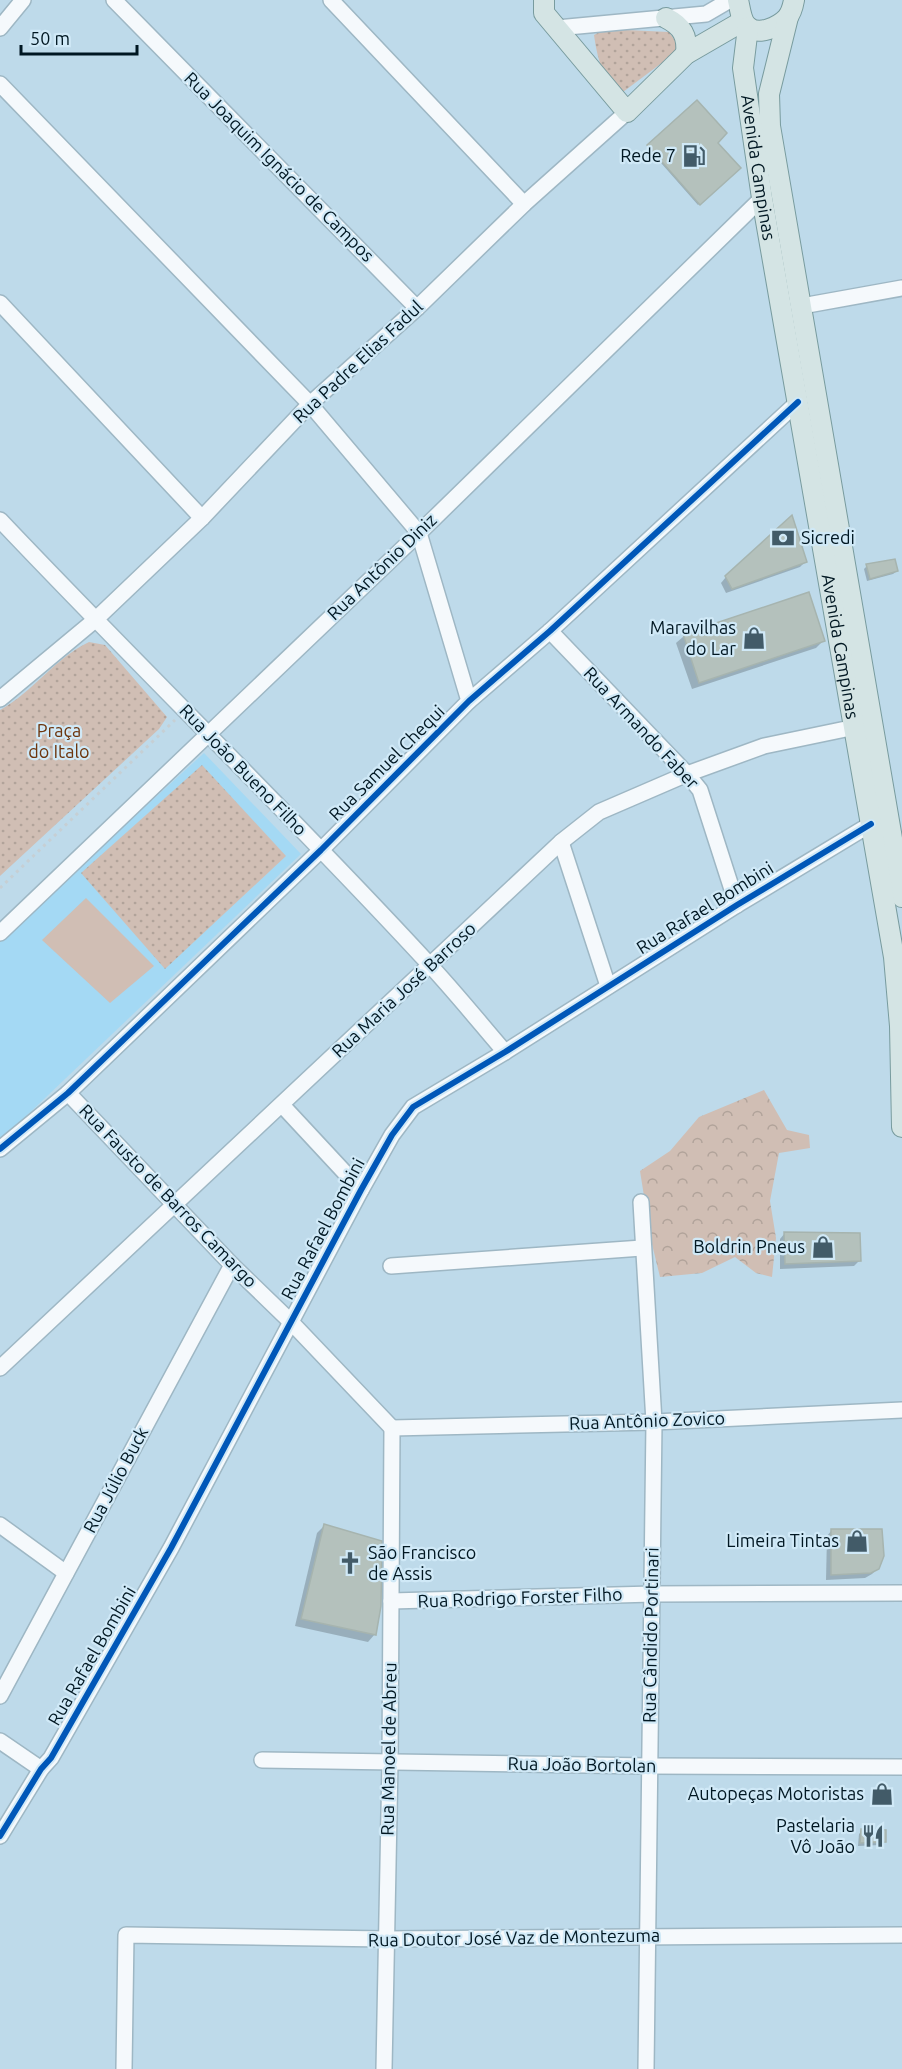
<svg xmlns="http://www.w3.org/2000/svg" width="902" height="2069" font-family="Ubuntu,sans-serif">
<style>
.built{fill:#a4d9f4}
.grass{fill:url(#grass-dots)}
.forest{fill:url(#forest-crowns)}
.garden{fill:#d0beb4}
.shadow{fill:#0003}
.building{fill:#b4c1bc;stroke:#a6b4af;stroke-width:1.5}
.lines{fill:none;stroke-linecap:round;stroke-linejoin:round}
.minor-casing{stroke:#9eb7c4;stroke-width:18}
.major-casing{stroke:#789b9e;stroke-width:22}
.path{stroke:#c6cfd4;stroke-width:3;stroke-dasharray:3 4.5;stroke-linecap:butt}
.minor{stroke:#f5f9fc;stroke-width:15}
.major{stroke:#d4e4e4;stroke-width:20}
.cycleway-casing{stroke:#d0e9f7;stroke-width:10}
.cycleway{stroke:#0057b8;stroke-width:6}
.labels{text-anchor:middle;stroke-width:4.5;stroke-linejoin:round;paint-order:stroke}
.poi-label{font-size:18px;fill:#001722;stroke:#d0e9f7;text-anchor:end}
.street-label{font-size:18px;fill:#001722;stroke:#d0e9f7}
.park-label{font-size:18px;fill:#6d350d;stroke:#d0e9f7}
</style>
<defs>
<pattern id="grass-dots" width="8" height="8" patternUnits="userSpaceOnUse" patternTransform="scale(1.5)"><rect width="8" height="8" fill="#d0beb4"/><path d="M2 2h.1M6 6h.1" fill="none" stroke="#b1a39a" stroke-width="1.8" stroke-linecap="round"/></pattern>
<pattern id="forest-crowns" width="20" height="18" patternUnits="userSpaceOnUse" patternTransform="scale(1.5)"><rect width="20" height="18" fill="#d0beb4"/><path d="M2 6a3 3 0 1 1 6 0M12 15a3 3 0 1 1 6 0" fill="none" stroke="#b1a39a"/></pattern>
</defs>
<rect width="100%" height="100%" fill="#bedaea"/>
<path class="built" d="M204 753 301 854 0 1141V939Z"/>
<g class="grass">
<path d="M605 29 669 32 677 43 675 53 623 92C602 82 597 56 594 35Z"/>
<path d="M89 642 105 645 167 717 159 729 0 876V710C33 692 55 658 89 642Z"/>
<path d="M202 765 286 856 165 969 81 873Z"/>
</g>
<path class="forest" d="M764 1090 787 1130 809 1135 810 1148 779 1153 770 1201 776 1238 772 1277 756 1273 735 1257 702 1273 660 1277 651 1240 640 1171 670 1151 699 1117Z"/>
<path class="garden" d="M86 898 154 966 110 1003 42 940Z"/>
<g class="shadow">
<path d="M696 102 716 143 739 168 698 205 647 147Z"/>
<path d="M806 561 800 567 726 593 721 583 726 577Z"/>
<path d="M867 566 897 571 893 574 867 581 864 569Z"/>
<path d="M684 636 824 640 816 648 692 689 676 643Z"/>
<path d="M785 1233 860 1260 854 1266 780 1269V1239Z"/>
<path d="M325 1525 375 1634 368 1642 295 1626 317 1533Z"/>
<path d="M832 1530 878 1568 872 1574 865 1578 826 1580 827 1536Z"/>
<path d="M862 1831 884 1841 881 1845 858 1846 859 1834Z"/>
</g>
<g class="building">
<path d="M697 100 727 133 718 143 741 168 700 205 647 145Z"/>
<path d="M792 515 807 562 732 589 725 576Z"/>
<path d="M895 559 898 571 870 579 866 564Z"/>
<path d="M809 592 825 641 699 683 683 634Z"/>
<path d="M784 1232 860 1233 861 1261 785 1264Z"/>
<path d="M324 1524 382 1541 381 1606 376 1635 301 1619Z"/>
<path d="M831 1529H882L884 1556 879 1569 871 1573 831 1575Z"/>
<path d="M861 1829 886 1830V1842L860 1843Z"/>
</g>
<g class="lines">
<g class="minor-casing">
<g id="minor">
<path d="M114 0 417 308"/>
<path d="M331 0 524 204"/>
<path d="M0 28 23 0"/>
<path d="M557 28 706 14 730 0"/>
<path d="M0 84 310 404 419 533 469 701"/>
<path d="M0 303 202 518"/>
<path d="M802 306 902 288"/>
<path d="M0 520C141 669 289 812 428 963 455 992 480 1023 505 1052"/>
<path d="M550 631 687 774 700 790 737 905"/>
<path d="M0 699 95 620 202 518 310 404 417 308 524 204 627 112"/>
<path d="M561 842 608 986"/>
<path d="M0 933 419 533 762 198"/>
<path d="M68 1093 232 1265 291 1322 392 1428"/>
<path d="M282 1105 361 1190"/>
<path d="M0 1149 68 1093 321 850 469 701 550 631 798 402"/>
<path d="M641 1202 654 1422 646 2069"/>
<path d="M391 1266 642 1248"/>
<path d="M0 1368 561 842 599 812 687 774 764 746 865 725"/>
<path d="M392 1428 654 1422 902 1410"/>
<path d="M0 1525 66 1573"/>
<path d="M391 1601 653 1594 902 1593"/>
<path d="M0 1696 232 1265"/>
<path d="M0 1741 41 1769"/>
<path d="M262 1760 649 1766 902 1767"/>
<path d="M0 1836 41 1769 51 1758 171 1548 361 1190 392 1135 413 1107 505 1052 737 905 871 824"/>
<path d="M124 2069 126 1935 386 1939 902 1935"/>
<path d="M384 2069 390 1762 392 1428"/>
</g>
</g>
<g class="major-casing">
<g id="major">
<path d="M544 0V13L627 112 686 54 743 21"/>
<path d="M738 0C740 8 741 22 748 27 759 36 778 27 787 18 791 13 793 6 794 0"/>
<path d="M788 17 769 94 770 126 902 897"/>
<path d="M666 18C682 26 688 36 686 54"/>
<path id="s1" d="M748 27 743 68 762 198 894 957 900 1026 902 1127"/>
</g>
</g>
<path class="path" d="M0 888 175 720"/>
<use href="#minor" class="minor"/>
<use href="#major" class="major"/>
<g class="cycleway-casing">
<g id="cycleway">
<path d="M0 1149 68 1093 321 850 469 701 550 631 798 402"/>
<path d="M0 1836 41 1769 51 1758 171 1548 361 1190 392 1135 413 1107 505 1052 737 905 871 824"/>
</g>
</g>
<use href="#cycleway" class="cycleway"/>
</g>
<defs>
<g id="fuel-bare" transform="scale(1.8)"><path d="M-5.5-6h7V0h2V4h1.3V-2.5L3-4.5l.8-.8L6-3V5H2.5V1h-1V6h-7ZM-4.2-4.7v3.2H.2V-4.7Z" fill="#425b68" stroke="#d0e9f7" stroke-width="2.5" paint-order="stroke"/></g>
<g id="bank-bare" transform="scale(1.8)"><path d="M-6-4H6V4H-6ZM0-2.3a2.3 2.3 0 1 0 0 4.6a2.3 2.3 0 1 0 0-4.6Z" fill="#425b68" stroke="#d0e9f7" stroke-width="2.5" paint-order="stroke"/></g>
<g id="shop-bare" transform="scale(1.8)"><path d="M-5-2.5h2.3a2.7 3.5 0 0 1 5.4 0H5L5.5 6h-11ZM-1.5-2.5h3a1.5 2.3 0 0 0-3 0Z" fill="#425b68" stroke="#d0e9f7" stroke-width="2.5" paint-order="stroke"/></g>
<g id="church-bare" transform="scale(1.8)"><path d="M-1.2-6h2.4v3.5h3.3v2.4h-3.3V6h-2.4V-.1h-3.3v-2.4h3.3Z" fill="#425b68" stroke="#d0e9f7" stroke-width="2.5" paint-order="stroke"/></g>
<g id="restaurant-bare" transform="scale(1.8)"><path d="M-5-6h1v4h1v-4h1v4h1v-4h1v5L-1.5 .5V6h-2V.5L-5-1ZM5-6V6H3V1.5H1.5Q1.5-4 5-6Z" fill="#425b68" stroke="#d0e9f7" stroke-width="2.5" paint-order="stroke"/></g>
</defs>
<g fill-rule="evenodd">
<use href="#fuel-bare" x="694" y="156"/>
<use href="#bank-bare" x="783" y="538"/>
<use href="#shop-bare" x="754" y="638"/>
<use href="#shop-bare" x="823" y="1247"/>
<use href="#shop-bare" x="857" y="1541"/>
<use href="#church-bare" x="350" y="1563"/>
<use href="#shop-bare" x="882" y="1794"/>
<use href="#restaurant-bare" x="873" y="1836"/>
</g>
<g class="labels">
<g class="poi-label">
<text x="676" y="162">Rede 7</text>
<text x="801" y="544" text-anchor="start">Sicredi</text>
<text x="736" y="634">Maravilhas<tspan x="736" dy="21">do Lar</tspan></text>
<text x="805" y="1253">Boldrin Pneus</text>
<text x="839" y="1547">Limeira Tintas</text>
<text x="368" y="1559" text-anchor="start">São Francisco<tspan x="368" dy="21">de Assis</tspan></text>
<text x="864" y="1800">Autopeças Motoristas</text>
<text x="855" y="1832">Pastelaria<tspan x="855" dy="21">Vô João</tspan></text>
</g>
<g class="street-label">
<text transform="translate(279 167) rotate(45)" y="6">Rua Joaquim Ignácio de Campos</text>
<text dy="6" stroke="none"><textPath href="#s1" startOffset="142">Avenida Campinas</textPath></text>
<text transform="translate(358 362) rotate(-43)" y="6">Rua Padre Elias Fadul</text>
<text transform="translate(382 567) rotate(-44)" y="6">Rua Antônio Diniz</text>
<text dy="6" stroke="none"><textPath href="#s1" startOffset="628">Avenida Campinas</textPath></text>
<text transform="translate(641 728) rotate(47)" y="6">Rua Armando Faber</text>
<text transform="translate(387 763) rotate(-45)" y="6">Rua Samuel Chequi</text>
<text transform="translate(243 770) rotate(46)" y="6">Rua João Bueno Filho</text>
<text transform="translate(705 908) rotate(-32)" y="6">Rua Rafael Bombini</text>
<text transform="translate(404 990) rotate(-43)" y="6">Rua Maria José Barroso</text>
<text transform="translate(168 1196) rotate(46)" y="6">Rua Fausto de Barros Camargo</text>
<text transform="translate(323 1229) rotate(-62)" y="6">Rua Rafael Bombini</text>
<text transform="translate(647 1421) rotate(-2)" y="6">Rua Antônio Zovico</text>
<text transform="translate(116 1480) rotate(-62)" y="6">Rua Júlio Buck</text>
<text transform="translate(520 1598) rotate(-2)" y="6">Rua Rodrigo Forster Filho</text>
<text transform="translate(651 1635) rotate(-89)" y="6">Rua Cândido Portinari</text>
<text transform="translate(92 1656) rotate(-60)" y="6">Rua Rafael Bombini</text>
<text transform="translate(389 1749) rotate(-89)" y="6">Rua Manoel de Abreu</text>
<text transform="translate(582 1765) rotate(1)" y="6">Rua João Bortolan</text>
<text transform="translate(514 1938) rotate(-1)" y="6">Rua Doutor José Vaz de Montezuma</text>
</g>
<g class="park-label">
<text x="59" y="737">Praça<tspan x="59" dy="21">do Italo</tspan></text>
</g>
</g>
<path d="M21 45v9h116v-9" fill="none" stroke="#001722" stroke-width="3"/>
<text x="30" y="45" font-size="18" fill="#001722" stroke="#d0e9f7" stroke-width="4.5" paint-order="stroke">50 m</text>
</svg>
